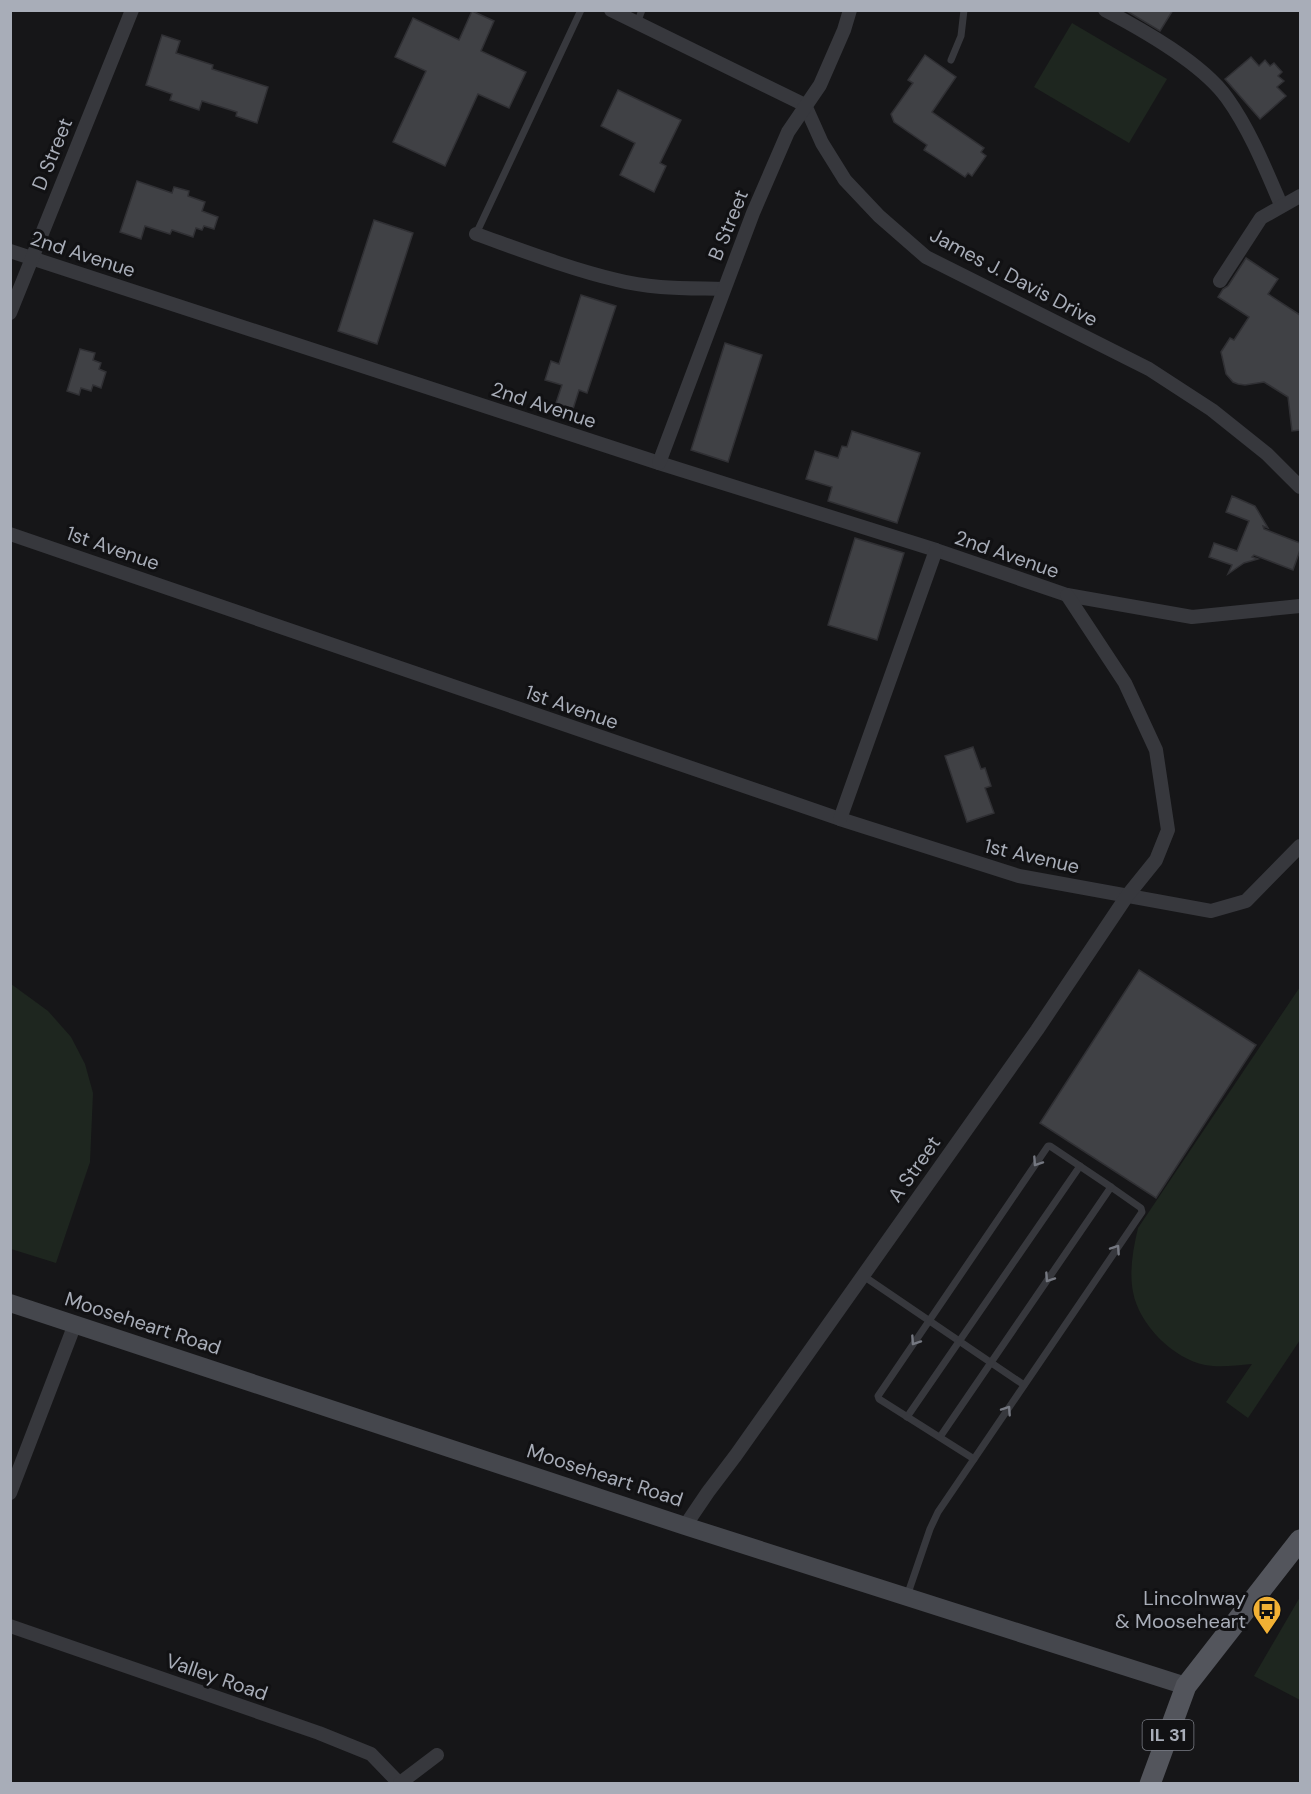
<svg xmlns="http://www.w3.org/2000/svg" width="1311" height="1794" font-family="'DM Sans',sans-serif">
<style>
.green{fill:#1e261f}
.building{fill:#404145;stroke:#303034;stroke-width:1.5}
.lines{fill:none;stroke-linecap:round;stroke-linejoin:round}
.lane{stroke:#37383d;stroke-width:7}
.street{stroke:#37383d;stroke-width:14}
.secondary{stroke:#45474d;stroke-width:18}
.primary{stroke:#53555c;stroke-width:21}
.oneway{stroke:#757881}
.labels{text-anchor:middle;stroke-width:6;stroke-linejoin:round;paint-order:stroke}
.shield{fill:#111113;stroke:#7b7e86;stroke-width:1.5}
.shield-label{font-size:18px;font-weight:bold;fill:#a8adb8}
.street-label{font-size:20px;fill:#a8adb8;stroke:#111113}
.poi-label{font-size:20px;fill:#a8adb8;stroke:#111113;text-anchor:end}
</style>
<rect width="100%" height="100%" fill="#161618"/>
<g class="green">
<path d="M1072 23 1167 79 1129 143 1034 87Z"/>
<path d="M11 984 48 1011 71 1037 85 1064 93 1093 90 1162 56 1263 11 1249Z"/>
<path d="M1300 987V1340L1248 1418 1226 1402 1252 1364C1236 1365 1222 1368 1205 1365 1174 1359 1139 1325 1133 1292 1129 1271 1133 1249 1138 1228Z"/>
<path d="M1300 1597V1700L1254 1676Z"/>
</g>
<g class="building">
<path d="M1125 10H1173L1160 31Z"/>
<path d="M472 11 494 21 481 51 526 72 509 108 478 94 445 166 393 142 426 71 395 57 413 18 459 40Z"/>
<path d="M162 35 180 41 176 53 213 65 212 69 268 87 257 123 236 116 237 112 202 101 199 110 170 100 172 94 146 85Z"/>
<path d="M925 55 956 77 932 112 984 148 981 152 986 156 972 176 968 173 965 177 935 157 924 150 927 145 894 122 891 114 913 83 908 80Z"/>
<path d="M1251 57 1259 66 1265 60 1270 66 1274 63 1282 72 1278 76 1284 81 1277 87 1286 96 1260 119 1225 79Z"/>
<path d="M618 90 681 120 660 163 666 166 654 192 620 175 635 143 601 126Z"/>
<path d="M137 181 172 193 174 187 189 191 188 196 205 202 202 211 218 217 214 229 204 226 202 230 196 228 193 237 172 230 170 234 145 226 141 239 120 232Z"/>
<path d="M374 220 413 233 377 344 338 331Z"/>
<path d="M1246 258 1278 279 1268 294 1300 315V430L1292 431 1288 397 1264 382 1245 385 1238 384 1233 382 1226 374 1221 352 1230 338 1234 340 1249 317 1218 297 1223 289 1228 286Z"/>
<path d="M581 295 616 306 587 393 579 390 573 409 556 403 562 385 545 380 551 361 559 364Z"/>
<path d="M725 343 762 355 728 462 691 450Z"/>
<path d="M80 349 95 353 93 360 101 363 99 369 106 372 101 388 93 385 91 391 81 388 79 395 67 391Z"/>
<path d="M852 431 920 453 897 523 828 501 832 487 806 479 815 451 838 458 842 446 847 447Z"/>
<path d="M1232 496 1255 506 1268 528 1263 526 1264 529 1300 543V550L1293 570 1254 555 1252 557 1258 559 1244 563 1228 574 1232 565 1209 557 1214 543 1237 551 1249 521 1226 512Z"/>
<path d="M855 538 904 553 877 640 828 625Z"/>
<path d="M973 747 981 769 985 768 991 786 985 788 994 813 967 822 945 756Z"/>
<path d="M1139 970 1256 1045 1156 1198 1040 1123Z"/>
</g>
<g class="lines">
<g class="lane">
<path d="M637 23 642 10"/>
<path d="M951 60 961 36 964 10"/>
<path d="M476 234 581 10"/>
<path d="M862 1275 1024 1385"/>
<path d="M907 1417 1080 1166"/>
<path d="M940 1437 1111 1187 1141 1208 1142 1212 974 1459"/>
<path d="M907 1596 930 1529 938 1512 974 1459 879 1399 878 1396 1048 1146H1050L1111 1187"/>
</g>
<g class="street">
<path d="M611 10 805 105 822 143 845 180 879 216 926 257 1149 369 1212 410 1267 454 1300 487"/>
<path d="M1105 10C1143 30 1202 63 1227 98 1250 130 1266 170 1281 205"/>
<path d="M476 234C521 250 570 269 617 280 651 289 688 288 723 289"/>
<path d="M10 251 659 463 936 550 1067 595 1192 617 1300 606"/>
<path d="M1220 281 1261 218 1300 196"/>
<path d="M10 313 132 10"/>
<path d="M659 463 753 213 788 132 820 85 844 30 850 10"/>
<path d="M10 534 840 819 1019 876 1211 911 1246 901 1300 846"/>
<path d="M840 819 936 550"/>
<path d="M10 1493 75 1324"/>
<path d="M685 1526 708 1492 736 1455 1037 1030 1127 896 1156 860 1168 830 1156 750 1125 683 1067 595"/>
<path d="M10 1626 319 1733 371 1754 400 1784"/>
<path d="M400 1783 437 1755"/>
</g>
<path class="secondary" d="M10 1303 685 1526 1186 1686"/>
<path class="primary" d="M1150 1784 1186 1686 1300 1540"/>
</g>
<defs><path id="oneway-chevron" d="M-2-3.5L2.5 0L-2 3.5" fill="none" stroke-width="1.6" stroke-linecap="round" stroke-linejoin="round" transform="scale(1.5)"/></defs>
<g class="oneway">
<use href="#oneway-chevron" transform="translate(1037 1162) rotate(124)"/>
<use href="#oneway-chevron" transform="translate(1116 1249) rotate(-56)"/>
<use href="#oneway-chevron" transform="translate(1049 1278) rotate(124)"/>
<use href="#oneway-chevron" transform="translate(915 1341) rotate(124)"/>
<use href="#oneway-chevron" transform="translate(1007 1410) rotate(-56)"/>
</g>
<defs>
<g id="bus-pin" transform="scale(1.5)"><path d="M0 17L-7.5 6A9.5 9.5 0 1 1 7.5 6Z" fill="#f2b134" stroke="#111113"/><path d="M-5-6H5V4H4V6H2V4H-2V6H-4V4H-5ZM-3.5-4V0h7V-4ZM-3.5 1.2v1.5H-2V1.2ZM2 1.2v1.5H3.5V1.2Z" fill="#111"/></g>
</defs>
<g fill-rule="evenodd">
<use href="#bus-pin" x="1267" y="1610"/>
</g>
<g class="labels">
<rect class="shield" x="1142.5" y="1720" width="51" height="30" rx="4.5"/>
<g class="shield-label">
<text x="1168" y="1741">IL 31</text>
</g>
<g class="street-label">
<text transform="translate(52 154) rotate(-68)" y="7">D Street</text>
<text transform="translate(728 225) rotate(-68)" y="7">B Street</text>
<text transform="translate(83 254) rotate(18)" y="7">2nd Avenue</text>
<text transform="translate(1014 277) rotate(28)" y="7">James J. Davis Drive</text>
<text transform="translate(544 405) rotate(18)" y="7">2nd Avenue</text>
<text transform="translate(113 548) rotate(19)" y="7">1st Avenue</text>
<text transform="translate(1007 554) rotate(19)" y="7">2nd Avenue</text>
<text transform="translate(572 707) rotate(19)" y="7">1st Avenue</text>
<text transform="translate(1032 856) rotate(13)" y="7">1st Avenue</text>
<text transform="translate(914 1169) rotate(-55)" y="7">A Street</text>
<text transform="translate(143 1323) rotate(18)" y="7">Mooseheart Road</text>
<text transform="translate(605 1475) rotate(18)" y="7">Mooseheart Road</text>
<text transform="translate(217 1677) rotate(19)" y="7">Valley Road</text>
</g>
<g class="poi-label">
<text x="1246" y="1605">Lincolnway<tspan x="1246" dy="23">&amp; Mooseheart</tspan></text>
</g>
</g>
<rect width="1311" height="1794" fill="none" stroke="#a8adb8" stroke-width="24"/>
</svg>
